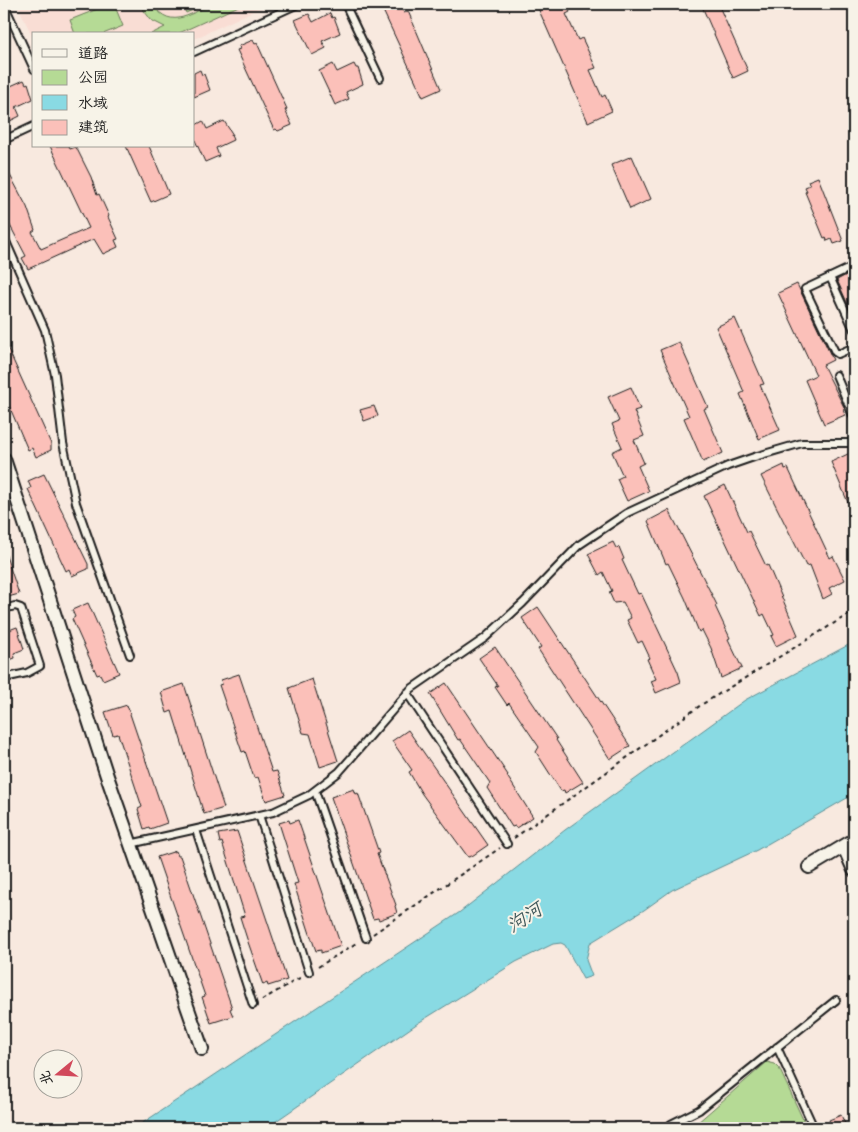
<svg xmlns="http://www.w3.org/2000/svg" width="858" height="1132" font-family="'Gochi Hand','LXGW WenKai TC',sans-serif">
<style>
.built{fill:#f9ddd4}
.green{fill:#b5da95;stroke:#687b58}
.water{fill:#89dae3;stroke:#5d8e93}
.building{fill:#fbc0b9;stroke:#1c1c1c}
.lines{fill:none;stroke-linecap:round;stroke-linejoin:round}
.lane-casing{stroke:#1c1c1c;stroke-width:10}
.street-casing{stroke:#1c1c1c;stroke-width:16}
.path{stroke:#1c1c1c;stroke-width:2;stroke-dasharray:4 4;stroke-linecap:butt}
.lane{stroke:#f7f3e8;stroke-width:6}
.street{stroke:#f7f3e8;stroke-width:12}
.labels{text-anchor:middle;stroke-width:4;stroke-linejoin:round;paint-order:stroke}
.water-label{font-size:19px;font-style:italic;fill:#3d5558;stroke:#f7f3e8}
</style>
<rect width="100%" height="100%" fill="#f8e9df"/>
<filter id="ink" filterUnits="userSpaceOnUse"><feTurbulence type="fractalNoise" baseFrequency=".02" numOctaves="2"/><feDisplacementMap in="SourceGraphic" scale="10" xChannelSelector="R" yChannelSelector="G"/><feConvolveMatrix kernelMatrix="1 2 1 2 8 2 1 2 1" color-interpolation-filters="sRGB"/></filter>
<g filter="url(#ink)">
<path class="built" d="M17 4H268L194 39V34H34V40Z"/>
<g class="green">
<path d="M110 4H114L123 26 103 34H75L70 20Z"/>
<path d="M139 4H152C173 33 192 10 215 4 223 2 234 4 243 4L177 34H151L165 27 151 20Z"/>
<path d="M182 4H206L186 13Z"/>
<path d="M767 1062 775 1064 779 1068 807 1128H698L697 1123Z"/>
</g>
<path class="water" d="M854 642V794L757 850 672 890 644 910 590 943 586 960 592 976 583 979 565 945 561 943 553 944 516 962 418 1023 266 1128H135L460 912 565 830 745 700Z"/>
<g class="building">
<path d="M380 4H400L404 13 408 11 441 89 423 97Z"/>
<path d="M548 4H566L570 12 566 14 578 40 582 38 596 68 590 70 602 97 605 95 612 111 588 122 538 8Z"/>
<path d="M701 4H718L748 71 733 78Z"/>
<path d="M330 13 332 18 334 17 340 33 322 41 326 48 312 55 295 20 309 14 313 22Z"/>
<path d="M253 40 255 44 257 43 287 109 285 110 292 125 278 131 276 129 274 130 237 50 240 49 239 46Z"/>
<path d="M333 64 337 72 354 64 356 68H358L363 84 346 92 349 99 335 105 319 71Z"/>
<path d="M200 70 202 75 204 74 210 90 194 97V73Z"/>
<path d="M24 80 26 84 28 83 33 99 16 107 20 116 6 123 4 117V89Z"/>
<path d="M203 121 207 129 224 121 233 135H231L233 140 216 148 219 156 205 162 194 138V126Z"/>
<path d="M50 146H69L70 149 76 147 91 177 97 195 99 194 109 216 108 217 118 239 115 240 118 247 103 254 94 239 28 269 22 258 26 256 4 214V164L27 207 35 230 32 232 41 249 89 228Z"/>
<path d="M126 146H149L169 194 151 202Z"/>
<path d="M632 156 651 199 630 209 611 165Z"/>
<path d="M818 177 843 241 834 244 832 239 827 241 826 237 824 238 805 192 807 191 805 187 810 185 808 181Z"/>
<path d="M854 271V318L837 280Z"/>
<path d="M797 284 833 360 823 365 845 409 843 410 845 415 824 424 805 380 816 375 778 293Z"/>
<path d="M735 318 764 384 760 385 780 430 759 439 740 394 744 392 716 327Z"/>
<path d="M4 340 51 444V450L36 457 32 448 28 450 4 394Z"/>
<path d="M679 342 708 407 704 409 723 453 703 462 684 418 689 416 660 350Z"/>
<path d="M631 387 640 409 634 411 644 436 634 440 644 463 638 466 649 491 627 501 617 479 623 476 612 452 622 447 612 424 619 421 608 397Z"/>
<path d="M374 406 378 416 364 421 360 410Z"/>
<path d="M850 453 852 458 854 457V517L831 462Z"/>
<path d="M784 465 785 469 788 468 830 558 833 556 845 580 829 588 832 594 823 599 810 565 806 566 761 476Z"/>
<path d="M44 474 88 564V569L72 576 69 569 66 571 28 489 31 488 28 481Z"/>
<path d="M725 485 747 532 749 531 766 566 768 565 798 635 776 646 771 636 774 635 764 614 761 616 704 496Z"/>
<path d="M669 510 717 605 715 606 730 638 728 639 742 668 721 678 711 648 702 630 699 632 685 598 668 563 666 564 648 521Z"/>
<path d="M613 542 616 548 619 547 624 559 622 560 638 594 641 593 678 672 681 682 656 693 651 681 656 679 647 659 650 658 642 641 638 643 627 620 631 618 623 602 614 603 609 592 612 591 603 572 599 575 588 554Z"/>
<path d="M5 553 19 594 8 597 4 583Z"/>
<path d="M88 603 119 673 103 680 100 674 97 675 72 619 75 617 72 610Z"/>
<path d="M538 607 630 746 610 759 538 649 541 647 522 618Z"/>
<path d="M17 627 24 649 14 653 15 658 4 662V632Z"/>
<path d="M495 647 557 739 556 740 583 782 565 793 564 790 561 791 552 777 536 752 539 747 509 703 507 705 495 687 498 686 479 658Z"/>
<path d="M239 674 272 772 277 771 285 795 266 801 258 777 254 778 245 751 242 752 219 685 222 684 221 680Z"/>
<path d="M312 679 338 761 320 767 310 734 303 733 289 688Z"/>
<path d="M446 683 508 775 507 776 533 817 516 828 515 826 512 827 496 802 487 788 490 783 460 739 458 740 430 694Z"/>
<path d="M184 684 224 808 204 814 172 711 167 713 161 692Z"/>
<path d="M127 705 167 823 150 829 149 827 144 829 138 809 142 807 118 734 113 735 105 712Z"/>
<path d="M408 730 488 845 472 856 468 857 422 794 409 772 412 770 392 741Z"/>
<path d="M354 789 356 794 358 793 379 853 377 854 396 905 395 906 397 913 379 920 378 918 373 919 331 797Z"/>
<path d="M289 820 290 823 298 820 341 946 321 953V950L316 951 309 931 294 884 298 883 279 823Z"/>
<path d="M237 831 287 980 268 986 267 983 263 985 248 942 240 917 245 916 222 842 220 843 218 834Z"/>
<path d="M176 851 178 856H180L232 1008 230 1009 233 1016 211 1023 202 997 205 996 157 857Z"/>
<path d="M841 1115 847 1128H832L829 1120Z"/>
</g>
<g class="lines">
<g class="lane-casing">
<g id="lane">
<path d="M4 4 34 69"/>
<path d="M345 4 380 78"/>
<path d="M194 52 298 4"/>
<path d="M4 140 34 126"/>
<path d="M4 237 45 330 55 375 63 443 76 503 130 655"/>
<path d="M854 266 805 289 835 352 838 354 854 347"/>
<path d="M830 277 854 330"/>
<path d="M836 375 854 418"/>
<path d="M4 609 15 606 21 608 40 666 27 673 4 678"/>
<path d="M407 693 507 844"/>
<path d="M315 791 366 938"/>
<path d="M259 815 309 972"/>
<path d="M196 830 253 1005"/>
<path d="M130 844 273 812 309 795 339 772 411 689 485 638 523 603 579 545 627 513 728 466 754 457 802 443H854"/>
<path d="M777 1047 814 1128"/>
<path d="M668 1128 671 1124 699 1110 836 1000"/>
</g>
</g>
<g class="street-casing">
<g id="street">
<path d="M4 459 107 776 202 1049"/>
<path d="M844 847 854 870"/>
<path d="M809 867 854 840"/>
</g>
</g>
<g class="path">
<path d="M514 838 701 705 854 611"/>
<path d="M373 934 500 848"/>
<path d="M318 967 358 942"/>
<path d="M262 1000 303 976"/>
</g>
<use href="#lane" class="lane"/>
<use href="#street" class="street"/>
</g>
</g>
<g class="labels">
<g class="water-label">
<text transform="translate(524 917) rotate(-33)" y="7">泃河</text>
</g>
</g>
<rect width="858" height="1132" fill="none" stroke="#f7f3e8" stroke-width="20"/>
<rect x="10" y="10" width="838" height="1112" fill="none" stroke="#1c1c1c" stroke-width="2" filter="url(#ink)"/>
<rect x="32" y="32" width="162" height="115" fill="#f7f3e8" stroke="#9f9d96"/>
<rect x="42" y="49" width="25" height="8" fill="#f7f3e8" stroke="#9f9d96"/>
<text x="78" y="58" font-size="15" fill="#1c1c1c">道路</text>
<rect x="42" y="70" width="25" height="15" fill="#b5da95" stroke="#9f9d96"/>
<text x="78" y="82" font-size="15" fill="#1c1c1c">公园</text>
<rect x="42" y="95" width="25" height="15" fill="#89dae3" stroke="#9f9d96"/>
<text x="78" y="108" font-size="15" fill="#1c1c1c">水域</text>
<rect x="42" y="120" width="25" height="15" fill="#fbc0b9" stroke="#9f9d96"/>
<text x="78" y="132" font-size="15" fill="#1c1c1c">建筑</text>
<g transform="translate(58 1074) rotate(252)"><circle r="24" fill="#f7f3e8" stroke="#9f9d96"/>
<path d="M0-4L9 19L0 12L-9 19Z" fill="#d1495b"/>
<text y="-8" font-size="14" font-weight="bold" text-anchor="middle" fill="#1c1c1c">北</text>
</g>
</svg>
